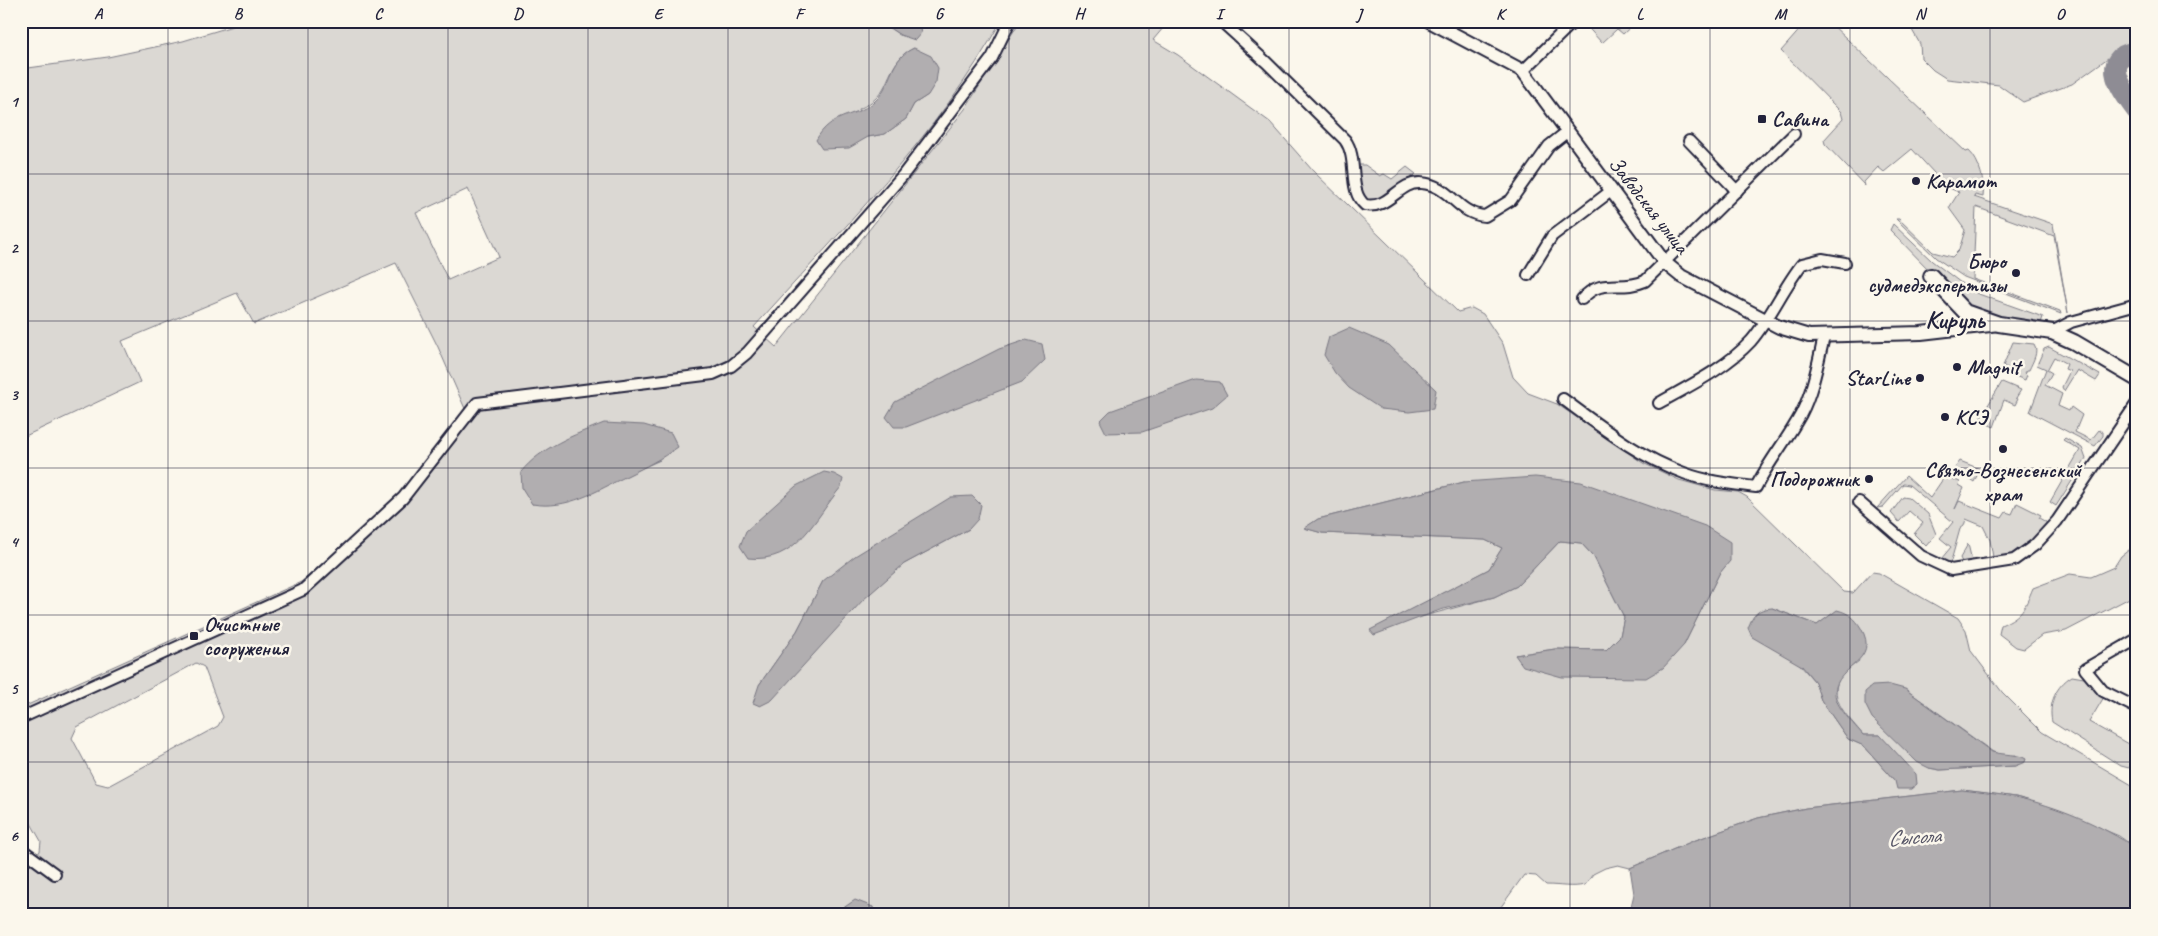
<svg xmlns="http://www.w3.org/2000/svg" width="2158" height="936" font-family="Caveat,sans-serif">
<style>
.green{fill:#dbd8d3;stroke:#7e7d87;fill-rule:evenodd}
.water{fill:#b1aeb0;stroke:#787681}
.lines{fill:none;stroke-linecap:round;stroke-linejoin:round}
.taxiway{stroke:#8e8c94;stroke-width:22}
.minor-casing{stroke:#22223b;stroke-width:14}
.tertiary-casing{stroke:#22223b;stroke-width:16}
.secondary-casing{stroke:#22223b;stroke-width:18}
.minor{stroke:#fbf7ec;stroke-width:10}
.tertiary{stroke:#fbf7ec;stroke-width:12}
.secondary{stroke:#fbf7ec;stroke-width:14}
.grid{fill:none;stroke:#22223b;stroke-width:1;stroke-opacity:0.55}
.poi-dot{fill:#22223b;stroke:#fbf7ec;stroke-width:2}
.labels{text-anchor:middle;stroke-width:5;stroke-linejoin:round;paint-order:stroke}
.poi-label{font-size:21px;font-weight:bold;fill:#22223b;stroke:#fbf7ec;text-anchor:start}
.street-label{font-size:21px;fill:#22223b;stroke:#fbf7ec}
.water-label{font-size:22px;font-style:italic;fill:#545364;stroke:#fbf7ec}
.district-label{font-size:26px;font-weight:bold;fill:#22223b;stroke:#fbf7ec}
.neatline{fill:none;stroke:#22223b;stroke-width:2}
.grid-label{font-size:16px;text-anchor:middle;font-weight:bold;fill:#22223b}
</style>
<rect width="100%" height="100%" fill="#fbf7ec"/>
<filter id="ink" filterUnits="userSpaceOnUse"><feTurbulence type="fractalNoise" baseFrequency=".02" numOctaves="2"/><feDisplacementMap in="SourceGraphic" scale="10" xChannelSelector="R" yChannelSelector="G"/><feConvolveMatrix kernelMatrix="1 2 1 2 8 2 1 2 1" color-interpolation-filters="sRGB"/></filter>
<g filter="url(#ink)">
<g class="green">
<path d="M249 21H879L900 35 921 33 918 21H1001C940 133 839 232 754 327L776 347 965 109 1020 21H1169L1153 40 1178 55 1270 122 1313 171 1458 312 1472 308 1483 314 1503 344 1513 377 1528 393 1557 404 1643 463 1679 480 1715 490 1738 492 1747 497 1844 592 1853 593 1872 572 1879 573 1958 618 1966 630 1971 651 2002 692 2042 732 2137 788V849L2119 836 2057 810 2016 797 1962 790 1806 808 1758 818 1693 841 1630 868 1618 865 1605 868 1593 874 1585 885C1571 888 1560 885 1546 885L1536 876 1524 875 1495 915H873V907L839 911 833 915H21V864L32 861 40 851 41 841 21 806V708L301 582 383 514 466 411 438 347 396 263 254 324 237 293 122 341 140 382 21 438V69L108 57 183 41ZM914 48 928 95 914 104 906 119 885 134 868 137 859 109C890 95 883 78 901 57 904 53 910 50 914 48ZM468 189 499 257 448 280 416 213ZM660 460 625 476 532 504ZM1464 482 1730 560 1719 574 1684 645 1515 655 1555 649 1606 650 1620 636 1624 617 1594 557 1581 543 1560 541 1517 586 1494 597 1370 631 1489 569 1502 548 1485 540 1322 533 1305 528 1318 519ZM969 529 904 564 759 685 797 631 823 581ZM1772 608 1817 625 1837 611 1859 661C1853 666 1844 671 1840 677 1827 700 1850 718 1863 735H1880L1911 789 1895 781 1864 746 1848 739 1821 700 1815 682 1801 666ZM196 663 204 667 223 717 218 726 108 786 96 783 72 738 77 727ZM1905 689 1993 752 2006 756 2016 755 2015 766 1940 770 1929 768Z"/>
<path d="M1582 21H1637L1623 34 1617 29 1602 43Z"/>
<path d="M1799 21H1828L1966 152 1969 151C1980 161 1985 183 1983 197L1975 195 1974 197 2053 224 2068 313 2054 236 1976 207 1973 279 2060 311 2061 314 1964 277 1936 258 1896 219H1899L1933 252 1952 257 1959 250 1965 230 1949 208 1959 192 1931 181 1934 173 1912 149 1884 172 1878 167 1864 182 1865 186 1825 144 1824 140 1843 119 1841 112 1781 51 1803 26Z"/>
<path d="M1903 21H2137V37L2072 84 2023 102 1999 85 1947 79 1933 70 1921 58 1920 44 1912 30Z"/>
<path d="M1359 165H1365L1380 176 1384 174 1392 179 1407 167 1416 174 1391 191 1384 199 1369 203 1360 191Z"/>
<path d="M1893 224 1932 261 1973 292 2043 317 2040 326 1975 312 1932 273 1890 230Z"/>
<path d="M2013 342 2034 344C2039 352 2033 361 2029 370H2027L2025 373 2027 375 2025 380 2007 373 2008 368 2003 366Z"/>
<path d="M2049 347 2100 375 2096 381 2077 370 2064 391 2062 387 2070 371 2065 369 2067 364 2054 357 2047 370 2052 373 2045 385 2062 394 2058 406 2069 411 2071 407 2082 415 2075 432 2091 440 2099 430 2103 432V436L2095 446 2030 412 2046 369 2037 365 2044 349Z"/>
<path d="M2002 382 2021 390 2016 398 2018 399 2015 405 2004 400 1994 427 1979 420Z"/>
<path d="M2065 438 2082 448 2086 459 2056 506 2050 502 2080 450 2063 440Z"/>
<path d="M1960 461 1980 469 1974 482 1964 475 1962 476 1952 472Z"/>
<path d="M1906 476 1930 498 1945 476 1960 482 1959 485 1964 488 1955 509 1959 501 2002 518 2006 512 2012 514 2017 503 2041 515 2039 518 2046 522 2047 526 2037 539 2011 557 1963 564 1960 558 1968 544 1972 561 1993 557 1990 540 1983 526 1966 519 1964 526 1960 529 1951 561 1947 563 1941 559 1951 547 1940 538 1953 522 1909 485 1903 484 1883 507 1877 508Z"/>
<path d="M1903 497 1909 498 1928 514 1936 534 1926 546 1914 534 1923 523 1909 511 1899 522 1891 513Z"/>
<path d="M2137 544V594L2066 631 2042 635 2024 649 2016 647 1999 634 2001 625C2023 615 2024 609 2033 588L2070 574 2091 577 2114 567 2121 556Z"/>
<path d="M2072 676 2084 678 2104 697 2089 722 2137 749V754L2129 768 2121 766 2052 722C2048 703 2056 686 2072 676Z"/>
</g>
<g class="water">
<path d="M879 21H918L921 33 915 40 900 35Z"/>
<path d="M914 48 931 56 938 68 936 82 928 95 914 104 906 119 885 134 868 137 849 148 822 149 816 140C831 113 853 118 873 103 888 91 889 70 901 57 904 53 910 50 914 48Z"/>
<path d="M1349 328 1389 345 1436 390 1433 409 1409 412 1381 409 1349 388 1335 373 1324 355 1329 337Z"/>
<path d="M1026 340 1042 344 1045 360 1022 382 906 427H894L886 417 895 402 999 349Z"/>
<path d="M1196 380 1220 382 1227 395 1212 408 1142 432 1106 433 1100 421 1110 411Z"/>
<path d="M604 423 644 425 671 433 678 447C661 459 645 467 627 476 596 491 568 510 532 504L522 488 521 472C541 447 574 435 604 423Z"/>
<path d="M824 472 834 474 843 479 841 487C815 518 797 564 748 558L740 546 746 531 796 486Z"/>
<path d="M1535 477 1581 482 1705 526 1730 542V561L1719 574 1684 645 1663 668 1646 678 1562 677 1523 666 1515 655 1555 649 1606 650 1620 636 1624 617 1594 557 1581 543 1560 541 1517 586 1494 597 1440 610 1374 635 1370 630 1489 569 1502 548 1485 540 1322 533 1304 528 1318 519 1464 482Z"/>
<path d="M972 496 981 505 978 519 969 529 904 564 863 600 772 700 760 706 753 703 759 685 797 631 823 581 855 556 951 497Z"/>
<path d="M1772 608 1817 625 1837 610C1849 613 1855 618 1861 628 1881 662 1836 665 1835 693 1835 707 1855 725 1863 735H1880L1916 774 1917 784 1911 789H1897L1895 781 1864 746 1848 739 1821 700 1815 682 1802 666 1752 637 1748 628C1753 615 1757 609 1772 608Z"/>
<path d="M1890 685 1905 689 1992 752C2003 755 2019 754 2026 759L2025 762 2015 766 1940 770 1929 768 1917 762 1872 718 1865 704V692L1872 686Z"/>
<path d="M1962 790C1979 792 1998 794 2015 797 2057 806 2102 825 2137 849V915H1629L1634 894 1630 868 1693 841 1758 818 1806 808Z"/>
<path d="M855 900 873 907V915H833Z"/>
</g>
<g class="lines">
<path class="taxiway" d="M2137 52C2097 58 2124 93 2137 110"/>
<g class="minor-casing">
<g id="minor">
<path d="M1221 21 1266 62 1345 140C1359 159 1347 190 1365 205 1389 210 1399 181 1421 183 1451 185 1456 214 1485 216L1511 200 1549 146 1568 131"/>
<path d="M1523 71 1574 21"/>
<path d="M1689 141 1737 191"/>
<path d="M1528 275 1552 236 1611 191"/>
<path d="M1582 299C1602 276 1620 292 1645 281L1794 134"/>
<path d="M2052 332 2071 322 2137 304"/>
<path d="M1563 399C1601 427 1639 457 1684 473 1707 482 1732 484 1756 487 1769 461 1787 440 1801 414 1813 391 1818 362 1824 337"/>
<path d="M1659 403C1691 385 1726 368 1751 341 1770 319 1783 288 1802 264L1822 259 1845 263"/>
<path d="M1859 502 1921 556 1951 570 2014 560 2035 545 2057 521 2137 403"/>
<path d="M2137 639 2085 669 2103 691 2137 708"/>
<path d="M21 718 303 590 403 498 477 403 713 374 731 366 747 353 903 175 992 58 1010 21"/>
<path d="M21 849 55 874"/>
</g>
</g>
<g class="tertiary-casing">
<path id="tertiary" d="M1429 21 1523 71 1665 263 1681 276 1779 327 1809 336 1921 333 1999 324"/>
</g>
<g class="secondary-casing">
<path id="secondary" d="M1931 276 1965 312 1999 324 2052 332 2074 342 2137 379"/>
</g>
<use href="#minor" class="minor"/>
<use href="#tertiary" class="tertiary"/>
<use href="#secondary" class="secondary"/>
</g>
</g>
<path class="grid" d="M168 21V915M308 21V915M448 21V915M588 21V915M728 21V915M869 21V915M1009 21V915M1149 21V915M1289 21V915M1430 21V915M1570 21V915M1710 21V915M1850 21V915M1990 21V915M21 174H2137M21 321H2137M21 468H2137M21 615H2137M21 762H2137"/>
<g class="poi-dot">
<rect x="1757" y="114" width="10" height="10" rx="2.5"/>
<circle cx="1916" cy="181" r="5"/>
<circle cx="2016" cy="273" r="5"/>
<circle cx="1957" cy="367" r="5"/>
<circle cx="1920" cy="378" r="5"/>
<circle cx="1945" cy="417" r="5"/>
<circle cx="2003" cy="449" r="5"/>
<circle cx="1869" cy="479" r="5"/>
<rect x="189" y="631" width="10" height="10" rx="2.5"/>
</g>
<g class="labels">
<g class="poi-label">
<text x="1772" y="126">Савина</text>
<text x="1926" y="188">Карамот</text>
<text x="2006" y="268" text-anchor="end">Бюро<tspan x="2006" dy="24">судмедэкспертизы</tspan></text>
<text x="1967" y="374">Magnit</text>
<text x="1910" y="385" text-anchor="end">StarLine</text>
<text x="1955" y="424">КСЭ</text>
<text x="2003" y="477" text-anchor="middle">Свято-Вознесенский<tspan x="2003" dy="24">храм</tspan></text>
<text x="1859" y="486" text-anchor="end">Подорожник</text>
<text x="204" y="631">Очистные<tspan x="204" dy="24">сооружения</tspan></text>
</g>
<g class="street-label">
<text transform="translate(1649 205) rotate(52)" y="7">Заводская улица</text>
</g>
<g class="water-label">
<text transform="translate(1914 836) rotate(-4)" y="8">Сысола</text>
</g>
<g class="district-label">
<text x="1955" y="328">Кируль</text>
</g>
</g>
<rect width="2158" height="936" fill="none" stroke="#fbf7ec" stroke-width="55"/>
<rect x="28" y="28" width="2102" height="880" class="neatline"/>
<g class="grid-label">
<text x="98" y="19">A</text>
<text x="238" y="19">B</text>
<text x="378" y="19">C</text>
<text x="518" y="19">D</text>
<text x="658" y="19">E</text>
<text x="799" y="19">F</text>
<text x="939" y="19">G</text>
<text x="1079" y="19">H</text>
<text x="1219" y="19">I</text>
<text x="1359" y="19">J</text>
<text x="1500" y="19">K</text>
<text x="1640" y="19">L</text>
<text x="1780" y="19">M</text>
<text x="1920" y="19">N</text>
<text x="2060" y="19">O</text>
<text x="14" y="107">1</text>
<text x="14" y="253">2</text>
<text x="14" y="400">3</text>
<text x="14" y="547">4</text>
<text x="14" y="694">5</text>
<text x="14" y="841">6</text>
</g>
</svg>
